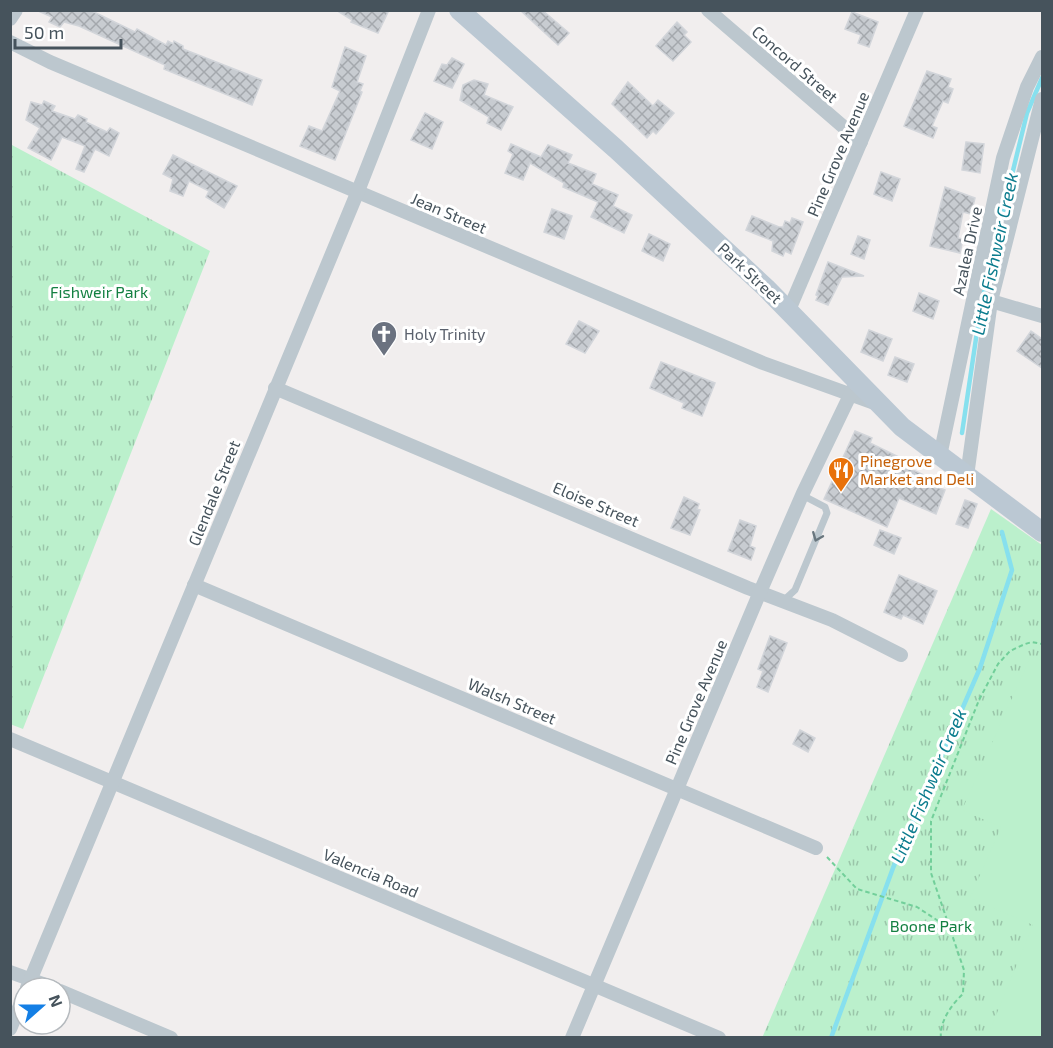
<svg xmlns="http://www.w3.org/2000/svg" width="1053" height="1048" font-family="'Exo 2',sans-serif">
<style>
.park{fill:url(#park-tufts)}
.pitch{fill:#bbf0cc}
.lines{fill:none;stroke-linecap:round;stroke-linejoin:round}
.stream{stroke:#87e0ee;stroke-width:4.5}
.building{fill:url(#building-cross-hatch);stroke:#d2d5da;stroke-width:1.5}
.path{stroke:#72cf9a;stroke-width:2;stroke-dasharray:4.5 3;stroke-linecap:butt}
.lane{stroke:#bcc7ce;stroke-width:7}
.street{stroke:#bcc7ce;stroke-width:14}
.secondary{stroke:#bbc8d3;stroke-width:20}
.oneway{stroke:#69767e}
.labels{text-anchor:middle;stroke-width:6;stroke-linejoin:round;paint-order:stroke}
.street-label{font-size:16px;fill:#46535c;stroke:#fff}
.park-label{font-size:16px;fill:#148042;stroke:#fff}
.worship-label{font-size:16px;fill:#5b616d;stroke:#fff;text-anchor:start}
.food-label{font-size:16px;fill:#c56008;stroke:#fff;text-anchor:start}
.water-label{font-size:18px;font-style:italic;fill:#0b7c8e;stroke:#fff}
</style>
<defs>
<pattern id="park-tufts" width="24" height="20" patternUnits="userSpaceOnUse" patternTransform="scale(1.5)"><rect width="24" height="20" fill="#bbf0cc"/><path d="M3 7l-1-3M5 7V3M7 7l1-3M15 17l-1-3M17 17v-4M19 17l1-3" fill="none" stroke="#9ac5a9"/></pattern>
<pattern id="building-cross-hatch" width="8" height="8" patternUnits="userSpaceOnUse" patternTransform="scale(1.5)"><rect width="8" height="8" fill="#c8ccd1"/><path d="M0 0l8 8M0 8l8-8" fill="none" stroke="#a4a8ad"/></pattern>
</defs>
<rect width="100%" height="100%" fill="#f1eeee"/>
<g class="park">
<path d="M10 144 210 251 23 729 10 724Z"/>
<path d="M991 509 1042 545V1037L762 1038Z"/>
</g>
<path class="pitch" d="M1031 656 1042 661V1037H995L988 1035 1033 925 970 898 1001 827 962 810Z"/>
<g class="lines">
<g class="stream">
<path d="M962 433 982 298 1027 113 1042 78"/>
<path d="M831 1038 893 868 980 668 1012 570 1002 532"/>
</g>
</g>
<g class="building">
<path d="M36 10H90L135 32 137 29 166 45 168 41 173 44 174 41 183 46V49L262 80 252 105 164 69 165 65 79 26 64 22 60 27 49 22 52 17Z"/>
<path d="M336 10H389L378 33 351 22 352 20Z"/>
<path d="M520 10H542L569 33 558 45Z"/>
<path d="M852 12 878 22 869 47 858 43 861 35 845 29Z"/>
<path d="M677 22 687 32 684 35 691 42 673 61 656 46Z"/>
<path d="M345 47 366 56 357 82 363 84 360 91 362 92 335 160 300 146 309 126 322 131 340 91 332 87Z"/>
<path d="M452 58 464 64 452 88 434 81 442 64 447 65Z"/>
<path d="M927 71 951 79 948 87 953 89 948 103 943 101 932 126 937 128 933 138 904 126Z"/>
<path d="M474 80 488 84 484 95 513 107 501 130 487 123 489 117 460 100 463 85Z"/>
<path d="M628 82 653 106 658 100 674 113 656 134 653 131 647 138 612 104Z"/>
<path d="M44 101 55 106 52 111 75 119 78 115 87 119 86 122 107 132 110 128 119 133 109 156 95 149 84 172 76 169 85 146 62 137 51 160 28 148 40 128 26 120 31 102 42 105Z"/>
<path d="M425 113 443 122 432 149 411 140Z"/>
<path d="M966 142 984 144 980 173 962 170Z"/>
<path d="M511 144 541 157 548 145 572 155 568 163 596 174 592 184 618 195 613 206 632 215 624 233 591 217 598 202 563 187 564 183 530 163 523 180 505 173 513 154 508 151Z"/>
<path d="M173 155 237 186 224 208 206 197 209 191 189 181 183 196 170 191 173 179 163 174Z"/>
<path d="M881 172 900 179 892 201 874 194Z"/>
<path d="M945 187 975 198 971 214 963 212 958 238 963 239 960 253 930 246Z"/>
<path d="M552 209 572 216 564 239 544 232Z"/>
<path d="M752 216 779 227H783L785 221 790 223 792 218 803 222 791 254 785 251 783 256 772 251 773 241 746 230Z"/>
<path d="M649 234 670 244 663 261 642 251Z"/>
<path d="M858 236 870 240 864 259 851 254Z"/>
<path d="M828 262 864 276 842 277 828 305 816 300 818 296 816 295Z"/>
<path d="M919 293 939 301 933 319 913 311Z"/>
<path d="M579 321 599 331 585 353 566 344Z"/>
<path d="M869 330 892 339 883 361 861 352Z"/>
<path d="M1031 331 1042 339V368L1017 351Z"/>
<path d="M895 357 914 364 907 382 888 375Z"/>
<path d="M661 362 715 383 702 416 682 408 684 403 650 388Z"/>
<path d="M855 431 872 438 870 443 899 457 896 462 924 475 921 481 945 490 936 514 899 498 887 527 824 499Z"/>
<path d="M684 497 699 504 697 509 700 510 690 535 671 528Z"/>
<path d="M965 500 977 504 968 528 956 524Z"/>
<path d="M740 520 756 526 750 546 755 548 751 560 728 551Z"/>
<path d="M880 530 901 538 894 554 874 545Z"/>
<path d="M899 575 937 591 923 624 903 615 901 619 884 612Z"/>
<path d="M770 636 787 643 768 692 757 687 763 671 758 669Z"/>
<path d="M800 730 815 738 808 752 793 744Z"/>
</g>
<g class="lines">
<g class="path">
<path d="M827 857 857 889 917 907 949 928"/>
<path d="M941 1038C939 1022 952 1004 963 994L964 970 931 873V821L979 700 998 664 1010 651 1025 644 1032 642 1042 644"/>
</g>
<path class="lane" d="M783 601 795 590 827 513 825 507 802 495"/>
<g class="street">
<path d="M708 10 861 142"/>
<path d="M10 19 16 10"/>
<path d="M10 42 50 62 763 363 877 404"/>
<path d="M991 301 1042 316"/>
<path d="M789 310 917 10"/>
<path d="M275 388 748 588 832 620 901 655"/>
<path d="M940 456 1003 158 1027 87 1042 57"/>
<path d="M967 476 991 301 1042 99"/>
<path d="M194 585 816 848"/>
<path d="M10 739 719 1038"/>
<path d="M10 972 54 988"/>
<path d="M27 988 358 191 429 10"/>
<path d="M60 991 171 1038"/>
<path d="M10 1029 24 996"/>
<path d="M572 1038 760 592 803 493 853 389"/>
</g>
<path class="secondary" d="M459 10 616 149 766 288 902 427 1042 532"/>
</g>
<defs><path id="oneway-chevron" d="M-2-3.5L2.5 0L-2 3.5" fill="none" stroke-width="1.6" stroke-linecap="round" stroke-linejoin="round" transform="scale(1.5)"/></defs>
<use class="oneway" href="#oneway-chevron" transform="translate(817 537) rotate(112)"/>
<defs>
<g id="church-pin" transform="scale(1.35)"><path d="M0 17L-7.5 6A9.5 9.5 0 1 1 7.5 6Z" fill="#6b7280" stroke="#fff"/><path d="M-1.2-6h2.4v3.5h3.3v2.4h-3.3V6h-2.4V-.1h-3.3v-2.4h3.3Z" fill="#fff"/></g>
<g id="restaurant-pin" transform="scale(1.35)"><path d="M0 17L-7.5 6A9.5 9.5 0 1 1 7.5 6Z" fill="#e8710a" stroke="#fff"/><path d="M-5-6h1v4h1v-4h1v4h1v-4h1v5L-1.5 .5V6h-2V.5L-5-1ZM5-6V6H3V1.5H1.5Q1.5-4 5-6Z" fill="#fff"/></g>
</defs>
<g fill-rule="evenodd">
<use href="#church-pin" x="384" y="334"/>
<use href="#restaurant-pin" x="841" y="470"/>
</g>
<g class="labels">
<g class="street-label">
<text transform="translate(795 64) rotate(41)" y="6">Concord Street</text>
<text transform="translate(838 154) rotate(-67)" y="6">Pine Grove Avenue</text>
<text transform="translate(449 213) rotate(23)" y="6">Jean Street</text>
<text transform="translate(967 251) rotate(-78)" y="6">Azalea Drive</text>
<text transform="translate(750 273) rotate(43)" y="6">Park Street</text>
<text transform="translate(214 493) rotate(-68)" y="6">Glendale Street</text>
<text transform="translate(596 504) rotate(23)" y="6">Eloise Street</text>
<text transform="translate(512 701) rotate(23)" y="6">Walsh Street</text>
<text transform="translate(696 702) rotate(-67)" y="6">Pine Grove Avenue</text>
<text transform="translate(371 873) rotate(23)" y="6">Valencia Road</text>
</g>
<g class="park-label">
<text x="99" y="298">Fishweir Park</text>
<text x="931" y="932">Boone Park</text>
</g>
<g class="worship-label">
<text x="404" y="340">Holy Trinity</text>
</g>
<g class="food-label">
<text x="860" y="467">Pinegrove<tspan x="860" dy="18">Market and Deli</tspan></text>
</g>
<g class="water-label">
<text transform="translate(995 254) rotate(-78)" y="6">Little Fishweir Creek</text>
<text transform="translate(929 786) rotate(-67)" y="6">Little Fishweir Creek</text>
</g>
</g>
<rect width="1053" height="1048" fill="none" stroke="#46535c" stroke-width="24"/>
<g transform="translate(42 1006) rotate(69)"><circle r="28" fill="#ffffff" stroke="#b5babe" stroke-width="1.5"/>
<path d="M0-4.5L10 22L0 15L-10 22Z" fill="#147fe5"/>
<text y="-9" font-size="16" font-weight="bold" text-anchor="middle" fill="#46535c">N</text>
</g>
<path d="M15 39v9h106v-9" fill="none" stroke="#46535c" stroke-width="3"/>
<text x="24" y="39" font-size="18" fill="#46535c" stroke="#ffffff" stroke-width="4.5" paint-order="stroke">50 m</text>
</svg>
